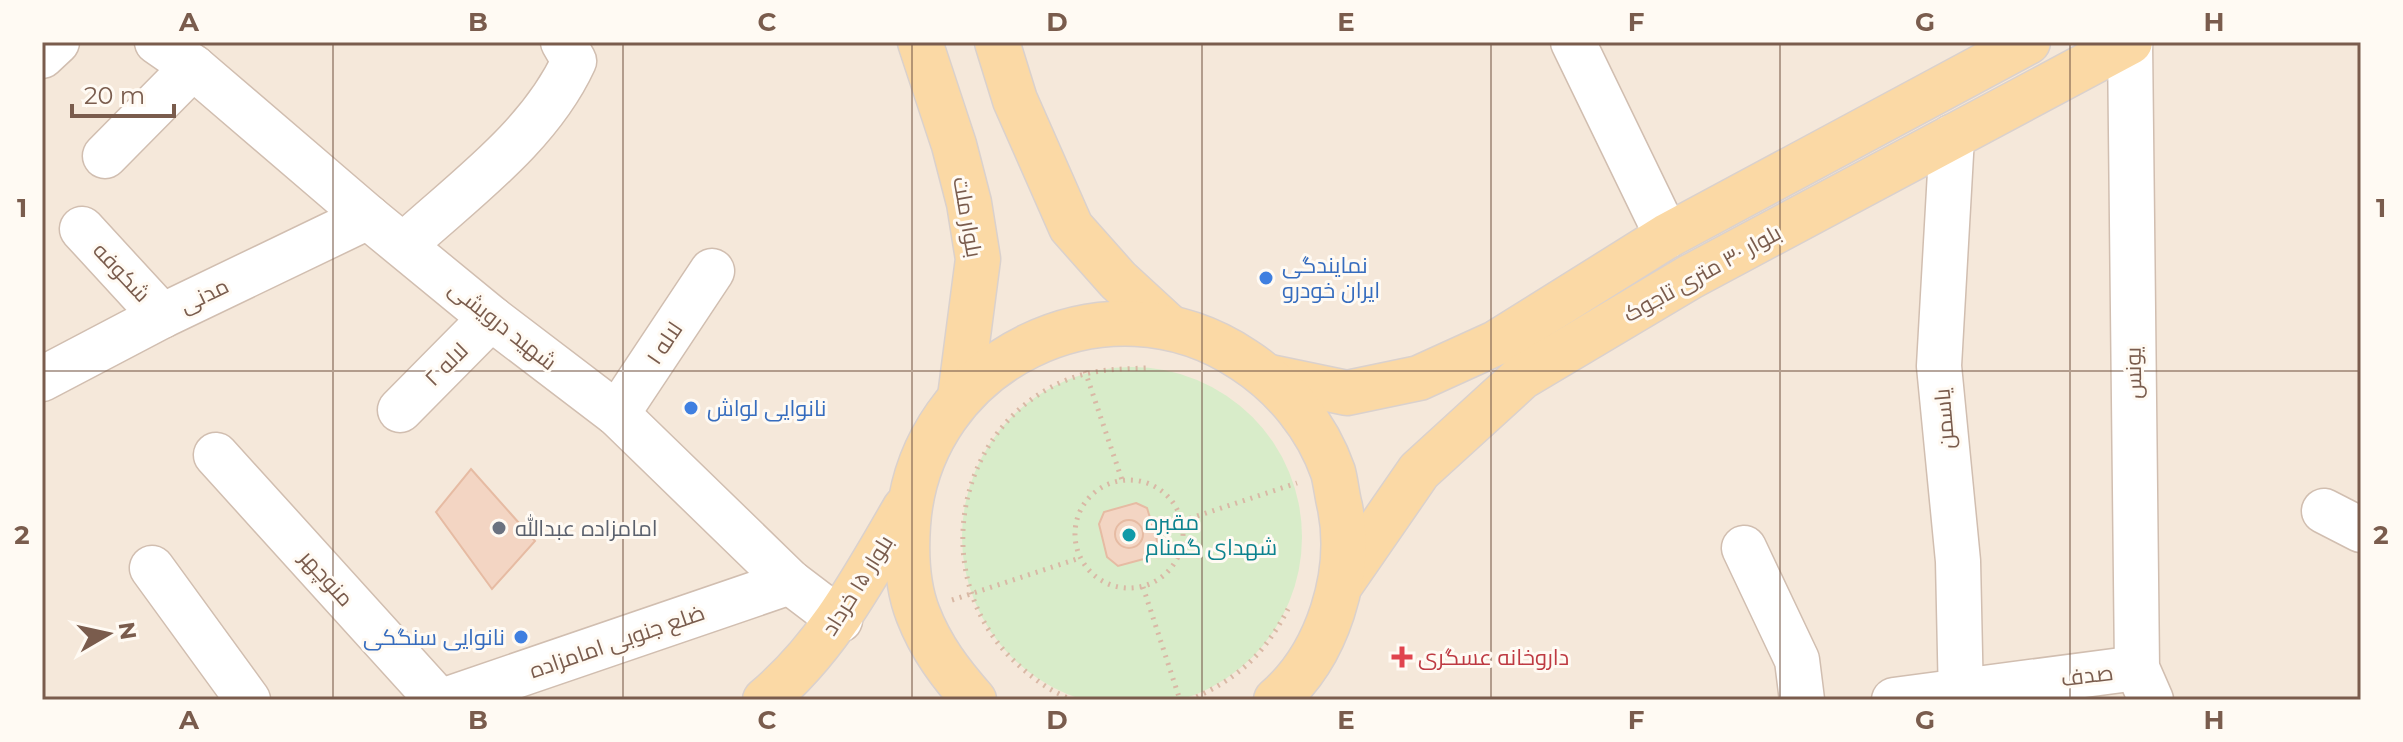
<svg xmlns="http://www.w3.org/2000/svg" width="2403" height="742" font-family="Montserrat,Cairo,sans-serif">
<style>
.residential{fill:#f5e8da}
.green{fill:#d8ecc9}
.building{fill:#f3d5c3;stroke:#e6bba3;stroke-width:2}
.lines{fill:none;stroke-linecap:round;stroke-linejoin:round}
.minor-casing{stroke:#d1beb0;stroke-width:47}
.major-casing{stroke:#dad1cd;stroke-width:47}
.path{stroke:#d9b8a5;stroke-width:5;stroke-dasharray:2 6;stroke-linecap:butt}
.minor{stroke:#fff;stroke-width:44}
.major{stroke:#fbd9a5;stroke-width:44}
.grid{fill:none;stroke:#7a5c4d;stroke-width:2;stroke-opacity:0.55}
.shop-dot{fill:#3f7fe0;stroke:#fffaf3;stroke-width:3}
.worship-dot{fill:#6b7280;stroke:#fffaf3;stroke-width:3}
.culture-dot{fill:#0f9aa8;stroke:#fffaf3;stroke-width:3}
.health-dot{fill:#e0444e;stroke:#fffaf3;stroke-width:3}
.labels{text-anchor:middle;stroke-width:6;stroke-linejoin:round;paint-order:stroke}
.street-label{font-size:22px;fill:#7a5c4d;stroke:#fffaf3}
.shop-label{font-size:22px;fill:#366cbe;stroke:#fffaf3;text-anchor:start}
.culture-label{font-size:22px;fill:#0d838f;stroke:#fffaf3;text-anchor:start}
.worship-label{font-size:22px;fill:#5b616d;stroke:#fffaf3;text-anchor:start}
.health-label{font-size:22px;fill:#be3a42;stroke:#fffaf3;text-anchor:start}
.neatline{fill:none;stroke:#7a5c4d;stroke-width:3}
.grid-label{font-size:26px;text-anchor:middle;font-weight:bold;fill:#7a5c4d}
</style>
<rect width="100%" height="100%" fill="#fdf6ec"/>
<rect class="residential" x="42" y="42" width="2319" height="658"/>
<circle class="green" cx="1132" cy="537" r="170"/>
<g class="building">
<path d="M471 469 535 541 492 589 436 512Z"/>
<path d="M1136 503 1147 508 1159 547 1151 557 1118 566 1107 557 1099 524 1104 512Z"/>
<circle cx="1129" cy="534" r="14"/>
</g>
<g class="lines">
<g class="minor-casing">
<g id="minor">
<path d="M157 42 193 67 368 217 491 318 617 414 790 582 840 620"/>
<path d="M1573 42 1667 236"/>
<path d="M2130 42 2137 668 2151 700"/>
<path d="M42 56 57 42"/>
<path d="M1952 137 1939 366 1958 561 1961 700"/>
<path d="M105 156 193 67"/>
<path d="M82 229 162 316"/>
<path d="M404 245C464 190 539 137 574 61L563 42"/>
<path d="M42 379 162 316 368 217"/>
<path d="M400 410 491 318"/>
<path d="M617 414 712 271"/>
<path d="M216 455 438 700"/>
<path d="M2324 511 2361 530"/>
<path d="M1744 548 1797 660 1802 700"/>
<path d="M152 568 248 700"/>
<path d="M445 700 790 582"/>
<path d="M1894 700 2137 668"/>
</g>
</g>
<g class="major-casing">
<g id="major">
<path d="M920 42 954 145 969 203 978 259 960 397"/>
<path d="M997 42 1015 100 1071 227 1118 280 1168 326"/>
<path d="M1270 377 1347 393 1419 378 1496 343 1667 236 2028 42"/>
<path d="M1341 584 1419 471 1522 377 1690 277 2130 42"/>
<path d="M765 700C828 647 864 578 905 508"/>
<path d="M974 700C951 674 931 648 918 614 907 586 906 554 908 525 919 360 1107 268 1244 360 1284 386 1317 426 1333 472 1336 483 1337 496 1340 507 1353 574 1328 655 1276 700"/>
</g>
</g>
<g class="path">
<path d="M1085 371 1122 480"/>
<circle cx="1129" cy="534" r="54"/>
<path d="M1182 521 1297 483"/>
<path d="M1143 587 1180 700"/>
<path d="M952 600 1080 558"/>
<path d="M1074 700C1049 692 1027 674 1009 656 928 571 957 422 1069 379 1095 369 1120 369 1147 368"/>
<path d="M1189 700C1237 680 1264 655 1288 609"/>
</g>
<use href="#minor" class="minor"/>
<use href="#major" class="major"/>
</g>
<path class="grid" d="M333 42V700M623 42V700M912 42V700M1202 42V700M1491 42V700M1780 42V700M2070 42V700M42 371H2361"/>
<g class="shop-dot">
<circle cx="1266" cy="278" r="8"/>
<circle cx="691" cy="408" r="8"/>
<circle cx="521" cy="637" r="8"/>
</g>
<circle class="worship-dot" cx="499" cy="528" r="8"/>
<circle class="culture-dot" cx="1129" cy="535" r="8"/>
<path class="health-dot" d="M1398 645h8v8h8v8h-8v8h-8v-8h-8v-8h8z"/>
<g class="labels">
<g class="street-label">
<text transform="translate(968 217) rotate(80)" y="8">بلوار ملت</text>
<text transform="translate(122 272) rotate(47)" y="8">شکوفه</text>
<text transform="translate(1702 273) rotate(-29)" y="8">بلوار ۳۰ متری تاجوک</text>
<text transform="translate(204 295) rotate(-26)" y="8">مدنی</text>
<text transform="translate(503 325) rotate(38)" y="8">شهید درویشی</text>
<text transform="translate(664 343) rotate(-56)" y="8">لاله ۱</text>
<text transform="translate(446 364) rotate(-45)" y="8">لاله ۲</text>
<text transform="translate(2133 373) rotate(-91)" y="8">یونس</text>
<text transform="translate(1944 419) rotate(-95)" y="8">یاسمن</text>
<text transform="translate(327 578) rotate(48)" y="8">منوچهر</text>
<text transform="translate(857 585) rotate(-58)" y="8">بلوار ۱۵ خرداد</text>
<text transform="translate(617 641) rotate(-19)" y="8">ضلع جنوبی امامزاده</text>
<text transform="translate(2087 675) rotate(-7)" y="8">صدف</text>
</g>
<g class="shop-label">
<text x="1282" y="273">نمایندگی<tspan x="1282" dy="25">ایران خودرو</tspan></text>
<text x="707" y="416">نانوایی لواش</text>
<text x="505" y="645" text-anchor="end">نانوایی سنگکی</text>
</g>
<g class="culture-label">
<text x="1145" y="530">مقبره<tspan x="1145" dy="25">شهدای گمنام</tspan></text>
</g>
<g class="worship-label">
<text x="515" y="536">امامزاده عبدالله</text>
</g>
<g class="health-label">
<text x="1418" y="665">داروخانه عسگری</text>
</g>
</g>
<rect width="2403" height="742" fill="none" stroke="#fffaf3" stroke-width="88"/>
<g transform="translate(108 634) rotate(81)" stroke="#fffaf3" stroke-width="6" paint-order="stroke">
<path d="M0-6L14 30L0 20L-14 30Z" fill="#7a5c4d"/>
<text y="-12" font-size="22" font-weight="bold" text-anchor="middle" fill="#7a5c4d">N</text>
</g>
<path d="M72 104v12h102v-12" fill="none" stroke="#7a5c4d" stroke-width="4"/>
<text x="84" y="104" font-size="24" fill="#7a5c4d" stroke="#fffaf3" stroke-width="6" paint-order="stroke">20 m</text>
<rect x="44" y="44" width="2315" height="654" class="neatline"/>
<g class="grid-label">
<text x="189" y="31">A</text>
<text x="478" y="31">B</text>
<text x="767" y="31">C</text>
<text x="1057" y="31">D</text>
<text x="1346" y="31">E</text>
<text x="1636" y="31">F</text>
<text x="1925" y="31">G</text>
<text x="2214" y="31">H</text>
<text x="22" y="217">1</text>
<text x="2381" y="217">1</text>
<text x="22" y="544">2</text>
<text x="2381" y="544">2</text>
<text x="189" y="729">A</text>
<text x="478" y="729">B</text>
<text x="767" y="729">C</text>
<text x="1057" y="729">D</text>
<text x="1346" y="729">E</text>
<text x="1636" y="729">F</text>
<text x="1925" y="729">G</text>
<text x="2214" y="729">H</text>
</g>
</svg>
